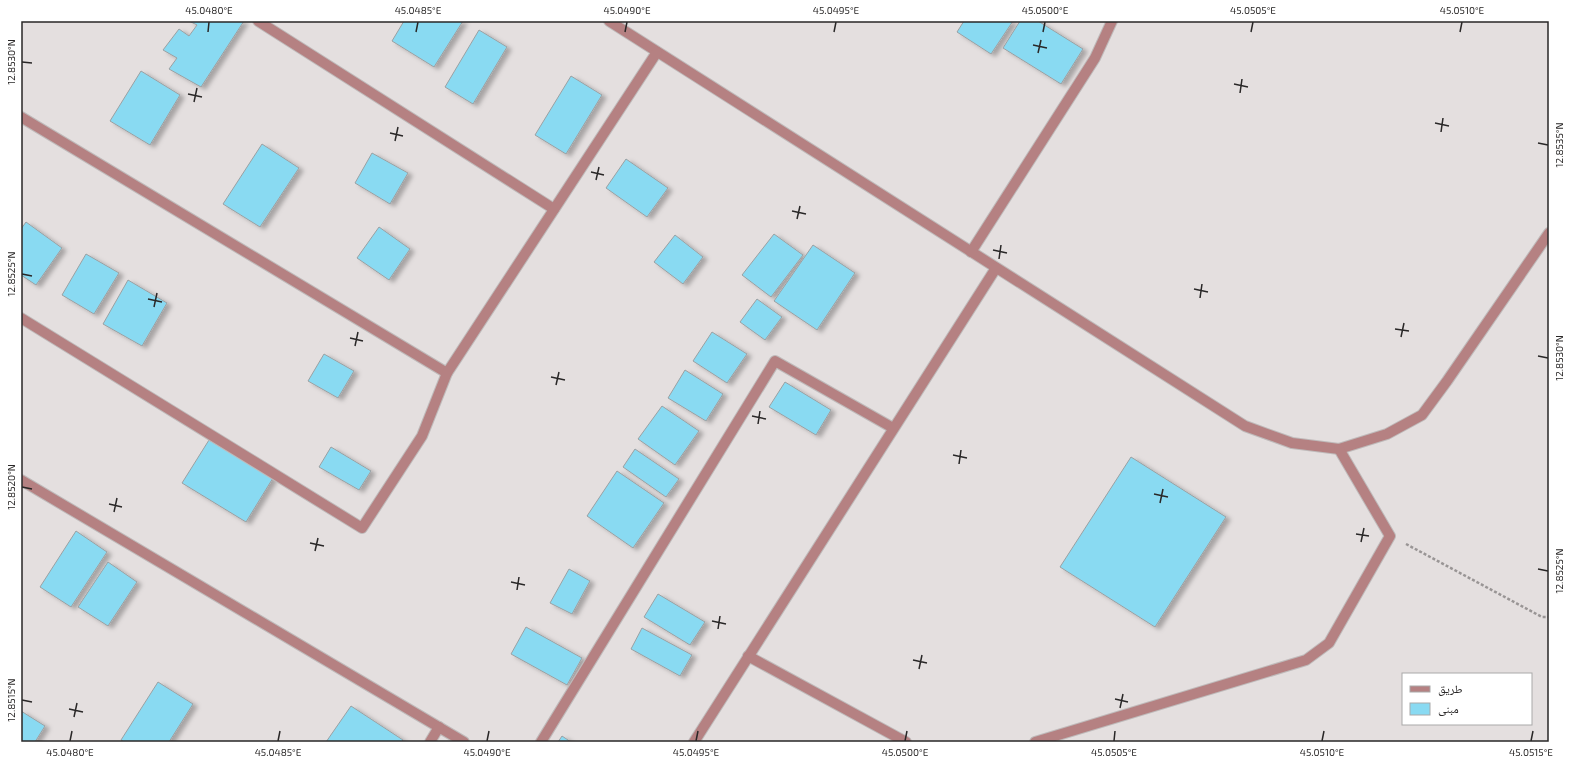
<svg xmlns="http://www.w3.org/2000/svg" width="1570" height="763" font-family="'Exo 2','Noto Naskh Arabic',sans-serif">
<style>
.building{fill:#89daf2;stroke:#9ba0a2;filter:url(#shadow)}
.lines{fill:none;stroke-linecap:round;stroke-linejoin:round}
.minor-casing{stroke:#bfbaba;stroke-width:12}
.path{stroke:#999595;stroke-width:2.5;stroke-dasharray:3 2;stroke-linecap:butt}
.minor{stroke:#b58182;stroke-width:10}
.ticks{fill:none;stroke:#292727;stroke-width:1.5}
.neatline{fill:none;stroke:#292727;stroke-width:1.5}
.ticks-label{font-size:10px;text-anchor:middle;fill:#292727}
</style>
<defs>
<filter id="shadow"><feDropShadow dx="4.5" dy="2.5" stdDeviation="2" flood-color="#0004"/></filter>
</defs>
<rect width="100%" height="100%" fill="#e4dfdf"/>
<g class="building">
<path d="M189 21H244L201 87 169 69 177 58 163 50 179 29 189 36 197 25Z"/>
<path d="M404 21H463L434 67 392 41Z"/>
<path d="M964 21H1013L991 54 957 32Z"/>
<path d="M1020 21H1038L1083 49 1061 84 1003 48Z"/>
<path d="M479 30 507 47 473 104 445 87Z"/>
<path d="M141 71 180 95 150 145 110 121Z"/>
<path d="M571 76 602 95 566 154 535 135Z"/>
<path d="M262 144 299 168 260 227 223 204Z"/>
<path d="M372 153 408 173 390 204 355 183Z"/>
<path d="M626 159 668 188 647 217 606 188Z"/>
<path d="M26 222 62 248 36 285 21 275V229Z"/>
<path d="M379 227 410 249 389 280 357 258Z"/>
<path d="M774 234 803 255 771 297 742 275Z"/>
<path d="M675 235 703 257 683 284 654 262Z"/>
<path d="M813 245 855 273 817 330 774 301Z"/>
<path d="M86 254 119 273 94 314 62 295Z"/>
<path d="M128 280 167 303 142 346 103 324Z"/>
<path d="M757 299 782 317 765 340 740 322Z"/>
<path d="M712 332 747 354 727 383 693 361Z"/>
<path d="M324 354 354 371 338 398 308 381Z"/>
<path d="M685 370 723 394 706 421 668 398Z"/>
<path d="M785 382 831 410 816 435 769 407Z"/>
<path d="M662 406 699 431 675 465 638 439Z"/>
<path d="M209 440 273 478 246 522 182 483Z"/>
<path d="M331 447 371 471 359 490 319 467Z"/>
<path d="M635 449 679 479 666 497 623 467Z"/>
<path d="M1131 457 1226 517 1155 627 1060 567Z"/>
<path d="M617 471 664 503 633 548 587 516Z"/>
<path d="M76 531 107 552 71 607 40 587Z"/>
<path d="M108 562 137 582 108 626 78 607Z"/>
<path d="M569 569 590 581 572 614 550 603Z"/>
<path d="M658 594 705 622 690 645 644 617Z"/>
<path d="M526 627 582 658 567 685 511 654Z"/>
<path d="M642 628 692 655 680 676 631 649Z"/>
<path d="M158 682 193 704 169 742H124L121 740Z"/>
<path d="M351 706 403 740 401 742H326Z"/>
<path d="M21 711 45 726 35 742H21Z"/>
<path d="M562 736 571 742H558Z"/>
</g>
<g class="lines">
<g class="minor-casing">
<g id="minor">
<path d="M258 21 554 209"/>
<path d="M609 21 1245 426 1292 443 1339 449 1387 434 1422 415 1447 381 1549 233"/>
<path d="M21 117 447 373"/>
<path d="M971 252 1095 58 1112 21"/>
<path d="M21 318 362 528 422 436 447 373 657 52"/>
<path d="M21 480 464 742"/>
<path d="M748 656 906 742"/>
<path d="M430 742 439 727"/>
<path d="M541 742 775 361 893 428"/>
<path d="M694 742 996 268"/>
<path d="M1035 742 1306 660 1329 643 1390 536 1339 449"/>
</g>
</g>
<path class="path" d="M1406 544 1542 617H1549"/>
<use href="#minor" class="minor"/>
</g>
<path class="ticks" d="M208 32 209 22M416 32 418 22M625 32 627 22M834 32 836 22M1043 32 1045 22M1251 32 1253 22M1460 32 1462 22M1033 45 1047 48M1038 53 1041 40M22 62 32 63M1234 84 1248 87M1240 93 1242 79M188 94 202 97M194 102 197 88M1435 123 1449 126M1441 132 1443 118M390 133 403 136M395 141 398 127M1538 143 1548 145M591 172 604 175M596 180 599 167M792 211 806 214M797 219 800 206M993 250 1007 253M999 259 1001 245M22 274 32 276M1194 289 1208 292M1200 298 1202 284M148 299 162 302M154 307 157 293M1395 329 1409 331M1401 337 1404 323M350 338 363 341M355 346 358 332M1538 356 1548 358M551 377 565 380M556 385 559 372M752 416 766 419M758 424 760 411M953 455 967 458M959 464 961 450M22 487 32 489M1154 494 1168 497M1160 503 1163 489M109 504 122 507M114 512 117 498M1356 534 1369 536M1361 542 1364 528M310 543 324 546M315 551 318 538M1538 569 1548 571M511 582 525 585M517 590 519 577M712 621 726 624M718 629 720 616M913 660 927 663M919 669 922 655M1115 699 1128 702M22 700 32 702M1120 708 1123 694M69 709 83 712M74 717 77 703M70 741 72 731M278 741 280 731M487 741 489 731M696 741 698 731M905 741 907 731M1114 741 1115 731M1322 741 1324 731M1531 741 1533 731"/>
<rect width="1570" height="763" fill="none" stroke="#ffffff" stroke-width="44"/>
<rect x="1402" y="673" width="130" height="52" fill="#ffffff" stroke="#a9a9a9"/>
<rect x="1410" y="686" width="20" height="6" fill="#b58182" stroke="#a9a9a9"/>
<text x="1438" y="693" font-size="12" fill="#292727">طريق</text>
<rect x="1410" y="703" width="20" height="12" fill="#89daf2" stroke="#a9a9a9"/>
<text x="1438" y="713" font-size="12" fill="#292727">مبنى</text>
<rect x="22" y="22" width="1526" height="719" class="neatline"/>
<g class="ticks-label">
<text x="209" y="14">45.0480°E</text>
<text x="418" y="14">45.0485°E</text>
<text x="627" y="14">45.0490°E</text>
<text x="836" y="14">45.0495°E</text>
<text x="1045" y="14">45.0500°E</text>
<text x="1253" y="14">45.0505°E</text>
<text x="1462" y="14">45.0510°E</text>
<text transform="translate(11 62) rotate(-90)" y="4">12.8530°N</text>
<text transform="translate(1559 145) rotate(-90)" y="4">12.8535°N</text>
<text transform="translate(11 274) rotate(-90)" y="4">12.8525°N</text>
<text transform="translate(1559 358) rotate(-90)" y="4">12.8530°N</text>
<text transform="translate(11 487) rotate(-90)" y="4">12.8520°N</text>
<text transform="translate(1559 571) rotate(-90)" y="4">12.8525°N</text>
<text transform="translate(11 700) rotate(-90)" y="4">12.8515°N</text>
<text x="70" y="756">45.0480°E</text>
<text x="278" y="756">45.0485°E</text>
<text x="487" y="756">45.0490°E</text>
<text x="696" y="756">45.0495°E</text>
<text x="905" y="756">45.0500°E</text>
<text x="1114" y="756">45.0505°E</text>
<text x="1322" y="756">45.0510°E</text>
<text x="1531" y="756">45.0515°E</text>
</g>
</svg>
